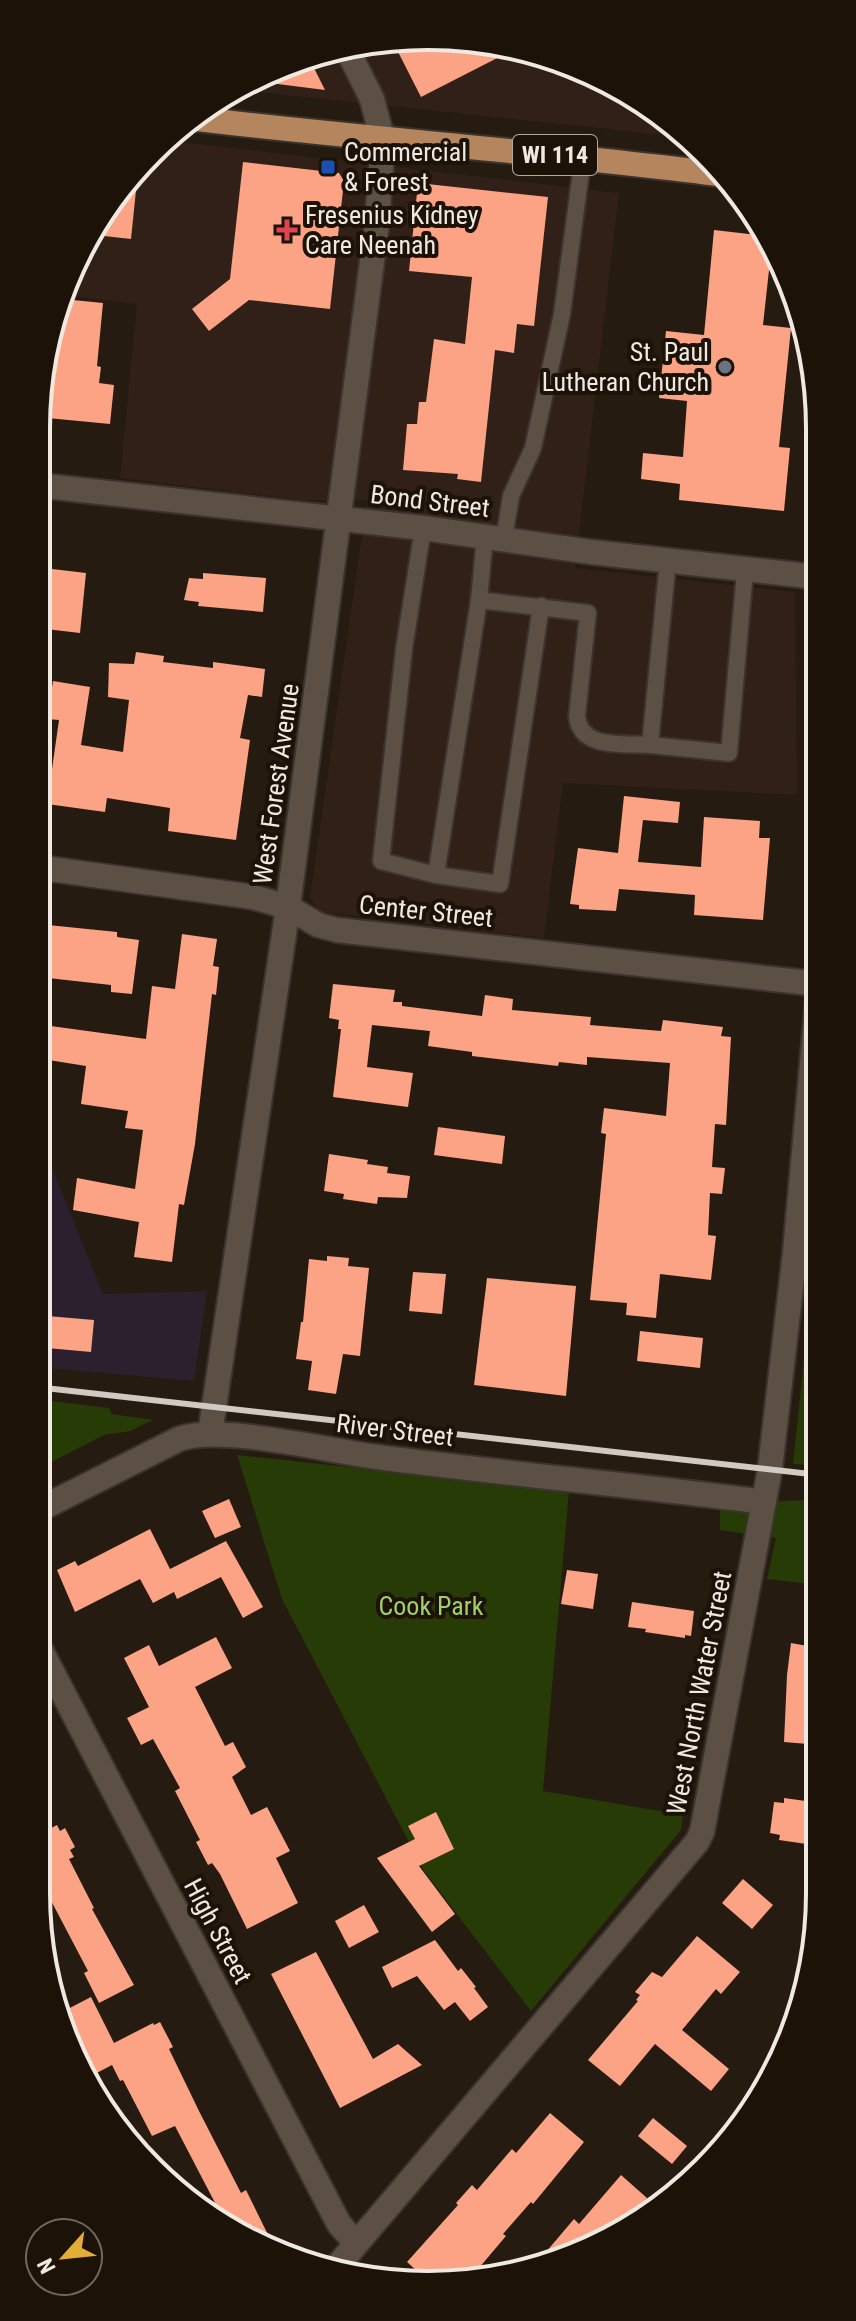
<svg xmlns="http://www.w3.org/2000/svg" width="856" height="2321" font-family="'Roboto Condensed',sans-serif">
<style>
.commercial{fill:#312017}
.industrial{fill:#2a202e}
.green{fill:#263b05}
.building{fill:#fca285}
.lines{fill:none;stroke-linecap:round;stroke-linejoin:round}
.lane-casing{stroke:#3b332e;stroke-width:20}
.street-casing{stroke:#3b332e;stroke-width:28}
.secondary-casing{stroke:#3b332e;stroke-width:28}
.primary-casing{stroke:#3b332e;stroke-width:28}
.lane{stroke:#5c5044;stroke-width:16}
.street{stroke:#5c5044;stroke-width:24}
.secondary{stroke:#5c5044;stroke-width:24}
.primary{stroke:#b5855e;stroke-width:24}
.rail{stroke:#d1cac2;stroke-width:6}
.transit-dot{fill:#1a4fb4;stroke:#1c1208;stroke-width:3}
.health-dot{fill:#e0444e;stroke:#1c1208;stroke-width:3}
.worship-dot{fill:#6b7280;stroke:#1c1208;stroke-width:3}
.labels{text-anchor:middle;stroke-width:8;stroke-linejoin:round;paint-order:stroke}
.shield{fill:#1c1208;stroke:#b0a8a1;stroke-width:2}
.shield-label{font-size:24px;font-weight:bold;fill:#f0e9e2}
.poi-label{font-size:26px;fill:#f0e9e2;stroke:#1c1208;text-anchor:start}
.street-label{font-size:26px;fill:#f0e9e2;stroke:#1c1208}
.park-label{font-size:26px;fill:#a0d168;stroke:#1c1208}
.rim{fill:none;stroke:#f0e9e2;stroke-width:4}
</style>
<rect width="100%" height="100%" fill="#251b10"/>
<g class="commercial">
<path d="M376 39 529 49 624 89 683 137 231 89Z"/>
<path d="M172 141 619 193 575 568 795 592 797 795 563 783 544 938 322 912 317 909 310 897 367 500H301L120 478 137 304 65 295 117 190Z"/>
</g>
<path class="industrial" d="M36 1128 103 1294 207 1291 194 1381 36 1367Z"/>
<g class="green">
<path d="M818 1225 819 1466 793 1464Z"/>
<path d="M36 1399 109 1408 112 1414 153 1420 130 1431 104 1435 36 1470Z"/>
<path d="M237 1455 569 1491 543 1791 683 1815 681 1830 531 2011 424 1871 282 1599Z"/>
<path d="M806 1500 811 1548 819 1549V1585L767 1579 776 1538 720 1530V1505Z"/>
</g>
<g class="building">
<path d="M392 40 409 41 517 48 421 97Z"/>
<path d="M311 62 325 90 254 81Z"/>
<path d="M243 162 339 173 344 181 330 309 249 300 209 331 192 309 230 279Z"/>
<path d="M138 171 131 239 95 235 117 190Z"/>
<path d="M418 183 548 197 534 326 517 324 514 353 495 350 481 482 457 479 458 474 403 470 407 424H417L419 402H426L434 339 465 344 472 277 409 271Z"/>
<path d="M714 230 767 236 772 243 763 325 791 328 779 447 790 448 784 511 679 500 680 484 641 479 643 453 683 457 687 401 659 398 666 331 704 335Z"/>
<path d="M63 299 103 303 97 366 101 367 99 383 114 385 110 424 37 417 49 327Z"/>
<path d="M52 569 86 573 80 633 46 629Z"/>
<path d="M203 573 266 578 263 612 198 606 199 602 184 600 189 578 203 579Z"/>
<path d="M136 652 164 656 163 662 213 668V662L265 669 262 697 248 695 240 738 250 740 236 840 168 831 170 808 107 798 105 812 47 804 59 720 47 719 53 681 90 687 81 745 123 752 129 700 108 697 109 663 134 664Z"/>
<path d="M624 796 680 802 678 823 643 820 638 862 701 867 704 817 760 821 759 838H770L763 920 694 915 695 895 619 889 616 911 579 909V905L570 904 578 848 618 853Z"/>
<path d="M48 925 117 932V937L139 940 132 994 111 992V985L39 977 43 933H48Z"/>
<path d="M182 934 217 939 213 966 219 967 216 995 212 994 195 1144 184 1205 179 1204 172 1262 134 1257 139 1222 73 1210 77 1178 135 1189 143 1130 125 1128 128 1111 81 1104 86 1066 36 1058V1024L146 1039 152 986 175 989Z"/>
<path d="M333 984 395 990 393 1002H402V1006L482 1016 485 995 513 999 512 1010 591 1017 590 1025 661 1031 663 1020 723 1027 721 1036 731 1037 726 1125 715 1124 712 1167 725 1168 722 1194 710 1193 708 1235 716 1236 711 1280 660 1274 656 1318 626 1315 627 1303 590 1300 606 1134 601 1133 604 1108 666 1116 670 1063 587 1057V1065L559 1062 558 1066 472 1056V1052L428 1046 430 1031 372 1025 367 1067 413 1073 408 1107 333 1097 341 1029H338L339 1020 329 1018Z"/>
<path d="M438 1127 505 1136 502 1164 434 1155Z"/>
<path d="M329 1154 368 1160 367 1164 388 1167 387 1173 410 1176 407 1198 378 1197 377 1204 343 1199 344 1194 324 1191Z"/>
<path d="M327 1256 349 1258 348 1266 369 1268 360 1356 343 1354 336 1394 308 1390 312 1361 296 1359 301 1322H303L309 1259 327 1261Z"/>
<path d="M413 1272 446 1274 442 1314 409 1311Z"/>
<path d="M487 1278 576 1286 566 1396 474 1385Z"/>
<path d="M36 1315 94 1320 91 1352 36 1347Z"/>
<path d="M640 1331 703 1338 700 1368 637 1361Z"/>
<path d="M229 1499 241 1527 215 1538 202 1511Z"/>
<path d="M150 1529 170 1569 226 1541 263 1607 243 1618 221 1577 177 1599 174 1592 153 1603 140 1579 75 1612 57 1570 75 1561 78 1566Z"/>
<path d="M567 1570 598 1574 593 1609 561 1604Z"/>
<path d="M632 1602 694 1611 691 1636 685 1635V1638L645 1632 646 1629 628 1627Z"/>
<path d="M216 1637 232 1668 195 1687 225 1746 233 1742 246 1767 232 1777 251 1815 267 1807 290 1851 276 1858 298 1903 247 1929 220 1874 212 1863 208 1865 196 1842 200 1840 175 1791 180 1788 153 1739 141 1745 127 1718 149 1707 124 1658 149 1645 159 1666Z"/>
<path d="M791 1643 819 1648 820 1745 784 1742 787 1675Z"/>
<path d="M784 1798 820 1803V1846L779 1840 780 1835 770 1833 774 1802 784 1803Z"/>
<path d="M436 1812 454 1849 419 1866 455 1914 432 1932 377 1858 415 1839 408 1826Z"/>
<path d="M57 1825 60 1831 65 1828 75 1847 70 1850 74 1857 69 1859 94 1908 92 1909 134 1985 99 2003 84 1973 88 1971 36 1872V1836Z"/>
<path d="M743 1879 773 1905 752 1929 722 1903Z"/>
<path d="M364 1905 379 1932 349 1948 335 1921Z"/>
<path d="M697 1936 740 1972 721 1994 716 1989 682 2030 729 2069 711 2091 655 2044 620 2086 588 2060 638 2001 636 2000 640 1995 635 1992 652 1972 662 1977Z"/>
<path d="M435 1940 458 1971 461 1968 476 1987 474 1988 488 2007 470 2021 455 2002 444 2010 417 1976 392 1988 382 1967Z"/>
<path d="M316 1952 373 2059 398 2044 422 2065 340 2108 271 1974Z"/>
<path d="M91 1997 114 2043 153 2023 154 2025 160 2022 173 2047 169 2049 199 2111 241 2193 246 2190 276 2251 254 2244 225 2222 175 2126 152 2136 123 2080 120 2081 112 2065 87 2078 66 2043 60 2013Z"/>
<path d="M550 2113 584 2142 533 2204 531 2202 503 2234 506 2236 473 2275 426 2279 407 2262 458 2205 456 2203 472 2185 477 2190 512 2149 516 2153Z"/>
<path d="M653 2118 687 2146 672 2164 638 2136Z"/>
<path d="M621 2175 647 2198 617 2232 529 2272 574 2219 579 2224Z"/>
</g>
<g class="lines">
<g class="lane-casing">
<g id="lane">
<path d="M423 528 404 649 381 861 436 875 479 600"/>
<path d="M485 536 479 600 588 613 577 716C580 750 624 743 650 745"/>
<path d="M504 539 511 496 533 448 562 314 583 157"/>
<path d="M668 560 650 745 729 753 745 571"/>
<path d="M436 875 500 884 541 606"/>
</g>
</g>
<g class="street-casing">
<g id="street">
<path d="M36 485 423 528 591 552 817 577"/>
<path d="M36 867 253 897 288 907 318 925 337 930 818 984"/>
<path d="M210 1434 288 907 377 223 383 141"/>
<path d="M36 1511 179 1439C222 1424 328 1451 377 1457 506 1474 635 1485 764 1502"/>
<path d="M36 1641 339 2224 356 2243"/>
<path d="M335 2269 697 1842 702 1832 770 1469 795 1252 818 997"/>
</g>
</g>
<g class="secondary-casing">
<path id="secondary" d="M347 49 372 99 383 141"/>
</g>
<g class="primary-casing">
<path id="primary" d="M197 119C373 140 550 152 726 175"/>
</g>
<use href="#lane" class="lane"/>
<use href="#street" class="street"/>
<use href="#secondary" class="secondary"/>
<use href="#primary" class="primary"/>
<path class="rail" d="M36 1387 819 1475"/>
</g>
<rect class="transit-dot" x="320" y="159" width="16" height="16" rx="4"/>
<path class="health-dot" d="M283 218h8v8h8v8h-8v8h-8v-8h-8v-8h8z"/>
<circle class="worship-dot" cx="725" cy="367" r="8"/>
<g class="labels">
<rect class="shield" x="513" y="135" width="84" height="40" rx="6"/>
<g class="shield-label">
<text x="555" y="163">WI 114</text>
</g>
<g class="poi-label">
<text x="344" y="161">Commercial<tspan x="344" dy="30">&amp; Forest</tspan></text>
<text x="305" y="224">Fresenius Kidney<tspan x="305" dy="30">Care Neenah</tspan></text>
<text x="709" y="361" text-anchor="end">St. Paul<tspan x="709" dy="30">Lutheran Church</tspan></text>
</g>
<g class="street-label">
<text transform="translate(430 501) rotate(7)" y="9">Bond Street</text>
<text transform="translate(276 784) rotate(-82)" y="9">West Forest Avenue</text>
<text transform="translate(426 911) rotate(6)" y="9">Center Street</text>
<text transform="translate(395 1430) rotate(7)" y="9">River Street</text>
<text transform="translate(699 1693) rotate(-79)" y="9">West North Water Street</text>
<text transform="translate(218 1931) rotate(62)" y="9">High Street</text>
</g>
<g class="park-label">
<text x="431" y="1615">Cook Park</text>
</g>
</g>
<path d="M0 0H856V2321H0ZM428 50H428A378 378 0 0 1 806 428V1893A378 378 0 0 1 428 2271H428A378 378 0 0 1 50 1893V428A378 378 0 0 1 428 50Z" fill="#1c1208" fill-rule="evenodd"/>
<path class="rim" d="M428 50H428A378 378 0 0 1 806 428V1893A378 378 0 0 1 428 2271H428A378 378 0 0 1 50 1893V428A378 378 0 0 1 428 50Z"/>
<g transform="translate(64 2257) rotate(243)"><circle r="38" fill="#1c1208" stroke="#71685f" stroke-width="2"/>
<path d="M0-6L14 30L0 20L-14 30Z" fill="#e3ae35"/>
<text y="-12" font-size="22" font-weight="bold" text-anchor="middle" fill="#f0e9e2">N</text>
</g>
</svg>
